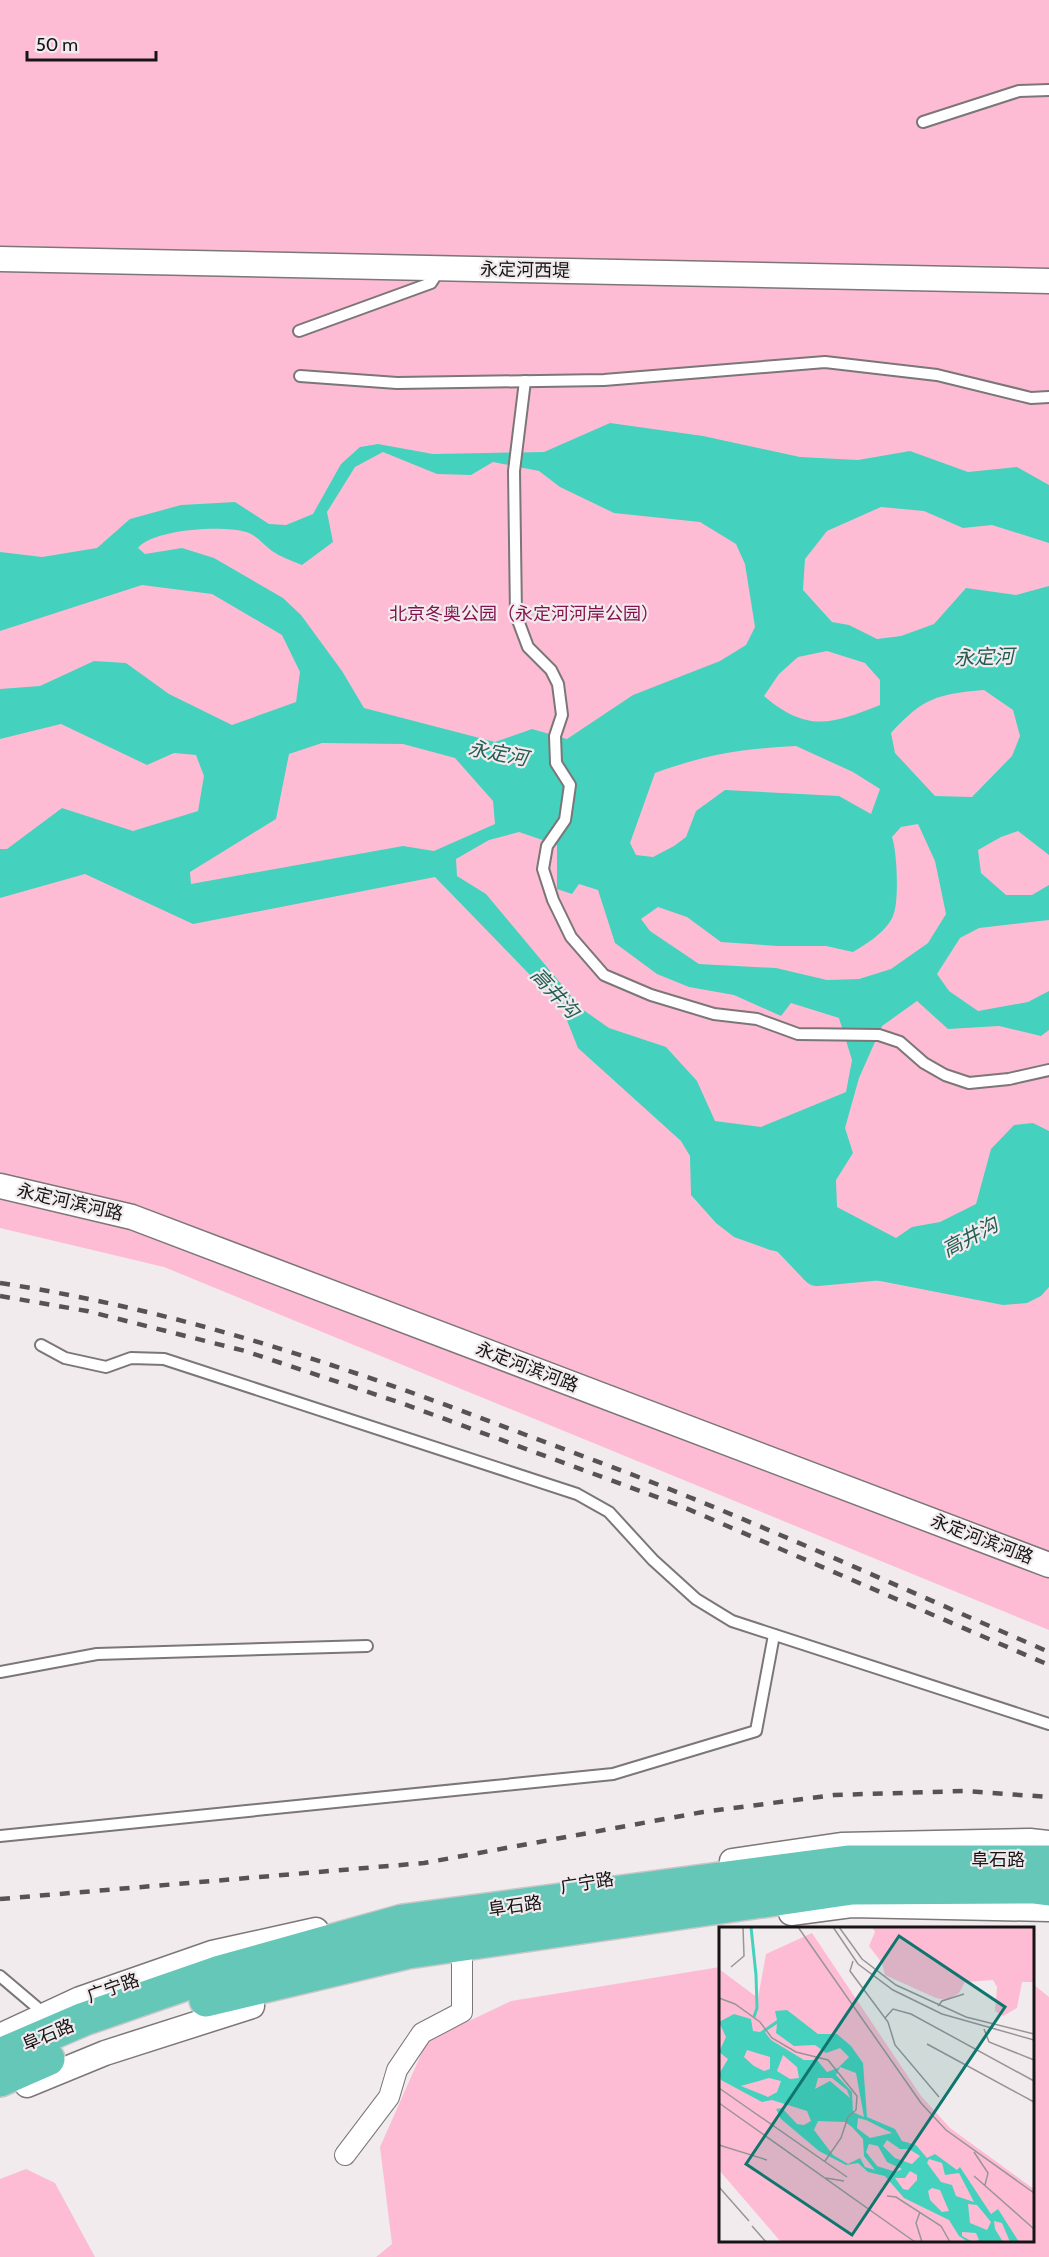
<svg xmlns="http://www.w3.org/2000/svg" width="1049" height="2257" font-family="Cabin,'Noto Sans SC',sans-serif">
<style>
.green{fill:#febcd4}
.water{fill:#44d2be;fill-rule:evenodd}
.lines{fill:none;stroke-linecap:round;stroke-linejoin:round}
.river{stroke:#44d2be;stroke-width:32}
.service-casing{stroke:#7b7677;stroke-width:14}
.minor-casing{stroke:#7b7677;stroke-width:22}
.tertiary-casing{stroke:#7b7677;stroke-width:27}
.trunk-casing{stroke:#c7c7c7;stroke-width:36}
.service{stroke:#fff;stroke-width:10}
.minor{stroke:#fff;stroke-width:20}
.tertiary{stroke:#fff;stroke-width:24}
.trunk{stroke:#64c7b8;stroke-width:33}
.rail{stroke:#575355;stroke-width:4.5;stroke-dasharray:10 10;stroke-linecap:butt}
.labels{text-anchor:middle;stroke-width:4.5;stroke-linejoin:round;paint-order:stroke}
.street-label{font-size:18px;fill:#161415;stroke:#f1ebed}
.park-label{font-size:18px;fill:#85144e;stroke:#f1ebed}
.water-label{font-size:20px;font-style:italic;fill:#245d54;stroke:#f1ebed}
.inset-river{fill:none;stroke:#44d2be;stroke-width:3}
.inset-road{fill:none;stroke:#999597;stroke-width:1.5}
.view{fill:#0f766e;fill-opacity:0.15;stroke:#0f766e;stroke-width:3}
.inset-edge{fill:none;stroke:#161415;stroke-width:3}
</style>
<rect width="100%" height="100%" fill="#f1ebed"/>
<g class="green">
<path d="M0 0H1049V1630L164 1267 0 1228Z"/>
<path d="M720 1967V2240H1032L1033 1984 1049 1997V2257H376L392 2244 380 2147 427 2041 511 2001Z"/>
<path d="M26 2169 55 2183 95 2257H0V2179Z"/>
</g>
<path class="water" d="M610 423 703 436 800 457 858 460 910 451 968 472 1017 467 1049 485V543L992 525 963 528 924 511 881 507 827 531 805 559 803 590 832 622 849 625 877 639 901 636 934 624 966 588 1016 595 1049 586V855L1018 831 1001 837 978 850 981 873 1006 895H1032L1049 885V920L979 928 960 938 937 974 949 991 978 1011 1028 1002 1049 991V1030L1041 1036 999 1026 948 1029 917 1001 882 1026 859 1078 845 1128 853 1153 836 1180 837 1207 896 1238 912 1227 940 1222 976 1204 991 1149 1014 1125 1033 1123 1049 1131V1287L1041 1296 1027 1303 1003 1305 875 1280 817 1260 770 1250 734 1237 716 1223 691 1195 690 1156 681 1141 578 1048 562 1008 435 877 193 924 85 874 0 898V849H7L62 808 133 831 198 811 204 776 196 755 174 753 147 765 61 724 0 739V689L40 686 94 661 126 663 169 694 232 725 296 702 300 672 282 635 212 594 142 585 0 631V552L42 557 97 548 130 519 181 505 235 502 269 524 286 525 313 514 341 464 360 447 378 444 433 454 544 452ZM383 452 437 474 471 475 493 462 539 471 560 487 614 513 700 522 736 544 745 564 755 627 746 645 720 661 633 695 567 739 532 729 495 742 364 708 342 671 301 615 283 598 214 558 182 548 145 554 138 548C154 529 222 525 246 532 255 534 264 545 272 551 281 557 292 561 302 565L333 542 327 512 355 467ZM827 651 865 663 880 680V705C832 724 807 733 764 696L779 674 798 657ZM984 690 1013 710 1020 736 1012 756 972 797 935 796 895 753 891 733C923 698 937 694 984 690ZM322 743 403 744 455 758 493 801 495 824 434 851 403 846 191 884 190 872 276 819 289 754ZM796 746 853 772 880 789 871 814 839 796 725 790 696 811 686 837 674 846 653 857 636 855 630 843 655 773C707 754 741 749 796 746ZM918 824 935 861 946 914 928 943 891 969 859 979 827 980 776 968 699 964 650 931 641 919 658 907 687 917 721 942 778 946H826L853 952C868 943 889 930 894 913 899 898 897 851 892 837L901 827ZM519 832 557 845V889L572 894 579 884 598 890 615 943 657 974 689 987 734 995 781 1016 791 1003 839 1018 852 1060 846 1092 761 1127 715 1121 697 1081 666 1047 609 1028 582 1009 486 894 457 876 456 859 489 840Z"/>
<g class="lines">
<path class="river" d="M776 1227 817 1270 882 1264"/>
<g class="service-casing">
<g id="service">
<path d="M923 122 1019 91 1049 90"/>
<path d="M299 331 431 283 440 269"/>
<path d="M300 376 397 383 604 380 825 362 937 375 1031 398 1049 397"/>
<path d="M525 381 514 471 516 615 528 647 551 670 558 684 562 715 555 736 556 763 570 785 565 820 547 846 543 869 553 900 571 937 604 975 651 995 714 1014 757 1019 798 1034 879 1035 900 1042 924 1063 945 1075 969 1083 1009 1079 1049 1070"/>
<path d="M41 1345 65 1358 106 1367 131 1358 164 1359 577 1494 609 1512 653 1560 696 1599 732 1621 1049 1724"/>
<path d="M0 1672 97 1654 367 1646"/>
<path d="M0 1836 613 1774 756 1731 774 1635"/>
<path d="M0 1976 46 2015"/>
</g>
</g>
<g class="minor-casing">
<path id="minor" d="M345 2155 389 2097 397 2070 422 2033 462 2012V1959"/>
</g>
<g class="tertiary-casing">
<g id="tertiary">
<path d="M0 259 1049 281"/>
<path d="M0 1186 132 1217 1049 1565"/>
<path d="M732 1861 841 1845 1030 1841 1049 1843"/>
<path d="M791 1913 851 1905 1049 1909"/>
<path d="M0 2036 80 1999 212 1953 316 1930"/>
<path d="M27 2085 105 2053 252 2006"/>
</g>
</g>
<g class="trunk-casing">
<g id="trunk">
<path d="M206 2000 408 1952 852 1888 1033 1887 1049 1889"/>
<path d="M0 2055 84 2019 217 1973 403 1921 848 1862H1049"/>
<path d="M0 2080 48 2059"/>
</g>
</g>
<use href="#service" class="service"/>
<use href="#minor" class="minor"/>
<use href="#tertiary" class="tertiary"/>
<use href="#trunk" class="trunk"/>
<g class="rail">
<path d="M0 1283C184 1311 353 1369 526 1435 580 1455 635 1475 689 1497 810 1546 929 1600 1049 1652"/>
<path d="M0 1296 87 1311 245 1351 404 1404 681 1506 1049 1665"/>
<path d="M0 1899 424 1863 703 1812 834 1795 964 1791 1049 1797"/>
</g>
</g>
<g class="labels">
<g class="street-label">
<text transform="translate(525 270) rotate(1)" y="6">永定河西堤</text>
<text transform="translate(70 1202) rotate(13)" y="6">永定河滨河路</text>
<text transform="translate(527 1367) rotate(21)" y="6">永定河滨河路</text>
<text transform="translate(982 1539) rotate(21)" y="6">永定河滨河路</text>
<text x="998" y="1866">阜石路</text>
<text transform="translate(587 1883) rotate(-9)" y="6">广宁路</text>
<text transform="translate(515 1906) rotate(-8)" y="6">阜石路</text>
<text transform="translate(113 1988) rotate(-19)" y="6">广宁路</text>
<text transform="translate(48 2035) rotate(-23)" y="6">阜石路</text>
</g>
<g class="park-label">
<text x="524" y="620">北京冬奥公园（永定河河岸公园）</text>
</g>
<g class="water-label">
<text transform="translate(984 657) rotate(-2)" y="7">永定河</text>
<text transform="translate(498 753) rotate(11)" y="7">永定河</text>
<text transform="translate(555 993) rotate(47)" y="7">高井沟</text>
<text transform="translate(970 1237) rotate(-28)" y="7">高井沟</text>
</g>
</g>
<g transform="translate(719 1927)">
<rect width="315" height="315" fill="#f1ebed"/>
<path d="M153 0H315V55H303L298 81 284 89 276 84 278 60 274 53 246 55 240 66 228 73 217 71 166 48 163 36 150 19 156 5ZM93 6 202 169 231 201 315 262V315H62L0 243V42L39 71 47 27Z" fill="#febcd4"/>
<path d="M68 83 99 107H118L132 119 144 136 148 190 176 202 183 214 197 218 208 231 216 227 238 243 241 240 272 287 279 282 300 315H291L283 296 275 294 276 302 284 315H255L260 313 257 306 243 305V309L254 315H249L240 309 230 293 185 271 166 249 149 245 139 236 127 238 100 224 62 192 57 182 63 181 78 197 85 198 92 194 88 184 53 173 43 175 2 153 0 147 9 132 0 125 7 110 0 95 15 87 32 92 34 104 41 105 58 93 56 84ZM58 97 57 106 75 119 96 118 107 126 121 121 130 130 119 141 108 145 98 133H85L52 113 46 105ZM28 123 51 130V142L45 144 35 139 25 130ZM64 128 78 140 80 151 71 152 58 144ZM121 140 137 146 145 190 134 185 133 165 117 148ZM50 151 62 154 58 165 49 170 22 159ZM99 151H113L128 163 131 171 111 154 96 162ZM139 191 147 193 173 206 151 211 138 201ZM99 194 126 195 133 200 144 212 145 229 156 243 146 240 141 231 129 237 114 228 95 203ZM168 213 181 222H190L201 229 193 237 176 231 164 219ZM150 217 159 219 168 235 183 242 177 245 158 239 147 225ZM210 232 223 236 226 248 240 246 255 275 237 269 233 258 222 255 208 236ZM191 244 198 248V253L189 263 184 262 176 251H186ZM213 261 221 263 230 284 223 285 211 273 209 264ZM249 277 258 278 272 295 268 303 251 296Z" fill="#44d2be" fill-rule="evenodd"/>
<path class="inset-river" d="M32 0 37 48 38 81 35 90"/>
<path class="inset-road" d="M79 0 202 176 227 203 315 266M114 0 139 37 174 63 223 87 315 113M120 0 143 32 177 58 247 90 315 107M134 34 131 44 169 95 176 118 220 170M12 40 25 29 24 0M0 71 16 77 41 95 53 111 77 125 109 133 138 169 137 183 129 190 122 211 106 234M219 79 223 74 245 67M166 91 174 82 192 87 315 154M265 102 270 115 315 133M208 117 315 175M0 161 128 250M0 176 196 315M0 218 48 233M255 225 269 246 266 258M255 249 315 302M107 251 125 254M0 260 30 294M168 269 177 270 222 299 231 315M201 285 197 296 203 315M33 299 47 315"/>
<path class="view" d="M180 9 286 80 133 308 27 237Z"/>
<rect width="315" height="315" class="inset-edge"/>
</g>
<path d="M27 51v9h129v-9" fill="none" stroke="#161415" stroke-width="3"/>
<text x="36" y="51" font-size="18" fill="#161415" stroke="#f1ebed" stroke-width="4.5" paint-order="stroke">50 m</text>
</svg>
